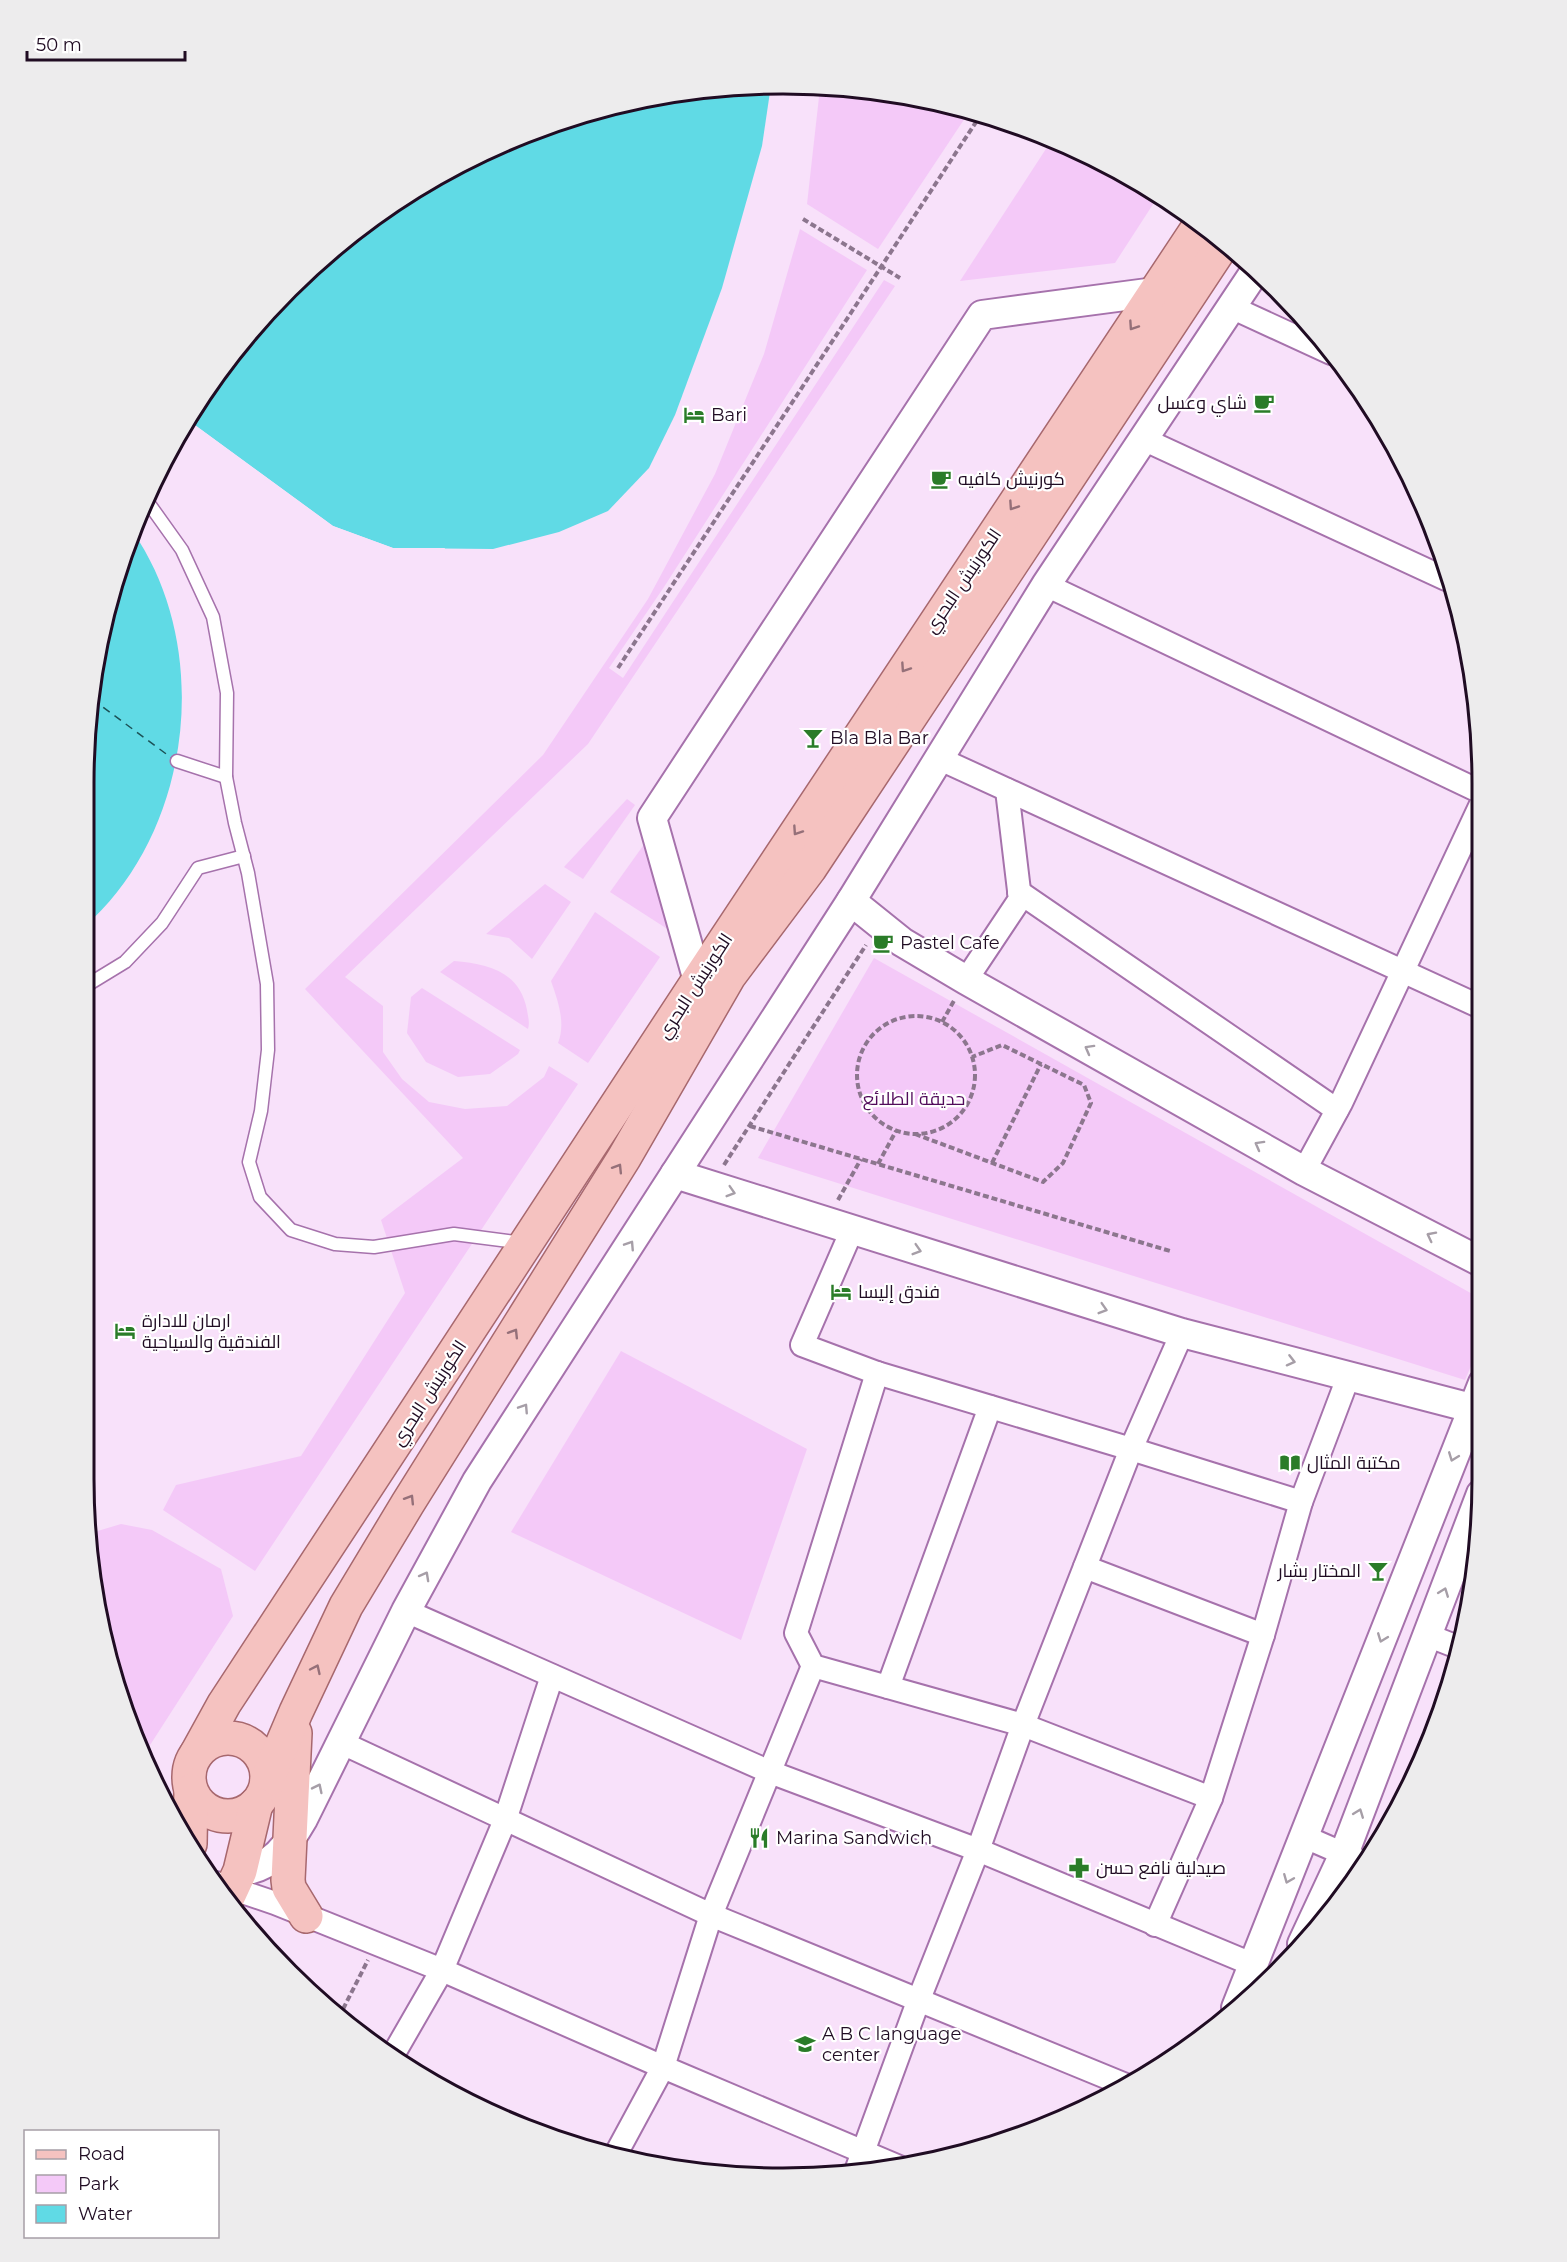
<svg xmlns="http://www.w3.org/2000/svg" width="1567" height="2262" font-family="Montserrat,Cairo,sans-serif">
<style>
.green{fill:#f4c9f8}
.water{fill:#60dae5}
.pier{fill:#f8e1fa}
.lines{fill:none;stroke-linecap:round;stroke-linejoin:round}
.ferry{stroke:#1c5156;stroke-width:1.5;stroke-dasharray:8 6;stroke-linecap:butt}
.service-casing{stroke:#a672ac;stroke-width:15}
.minor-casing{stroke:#a672ac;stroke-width:26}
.tertiary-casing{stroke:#a672ac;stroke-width:32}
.primary-casing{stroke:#a7686e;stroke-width:36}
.path{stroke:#8c768e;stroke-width:4;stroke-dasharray:6 3;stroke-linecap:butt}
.service{stroke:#fff;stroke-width:12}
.minor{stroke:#fff;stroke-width:22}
.tertiary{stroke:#fff;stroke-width:28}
.primary{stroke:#f5c2c0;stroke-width:33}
.oneway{stroke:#957079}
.oneway2{stroke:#a69ea7}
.labels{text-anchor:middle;stroke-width:4.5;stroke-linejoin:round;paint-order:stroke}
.poi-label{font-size:18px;fill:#200c23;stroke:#fff;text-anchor:start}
.street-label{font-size:18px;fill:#200c23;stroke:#fff}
.park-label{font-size:18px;fill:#520b5b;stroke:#fff}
.rim{fill:none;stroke:#200c23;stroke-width:3}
</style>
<rect width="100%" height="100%" fill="#f8e1fa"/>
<g class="green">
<path d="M820 88 920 98 969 112 878 249 807 204Z"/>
<path d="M1053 138 1159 195 1115 263 960 281Z"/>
<path d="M800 229 867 270 664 587 609 668 623 678 884 280 895 286 588 744 345 977 383 1006V1052L402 1079 429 1102 465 1109 507 1106 544 1077 549 1066 578 1084 255 1571 163 1510 176 1485 301 1456 405 1293 381 1220 463 1158 305 989 543 755 648 599 715 474 764 354Z"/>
<path d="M627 799 635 805 583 879 564 867Z"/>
<path d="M655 829 686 941 610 892Z"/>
<path d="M545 884 571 902 532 959 509 938 486 934Z"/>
<path d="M595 912 660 957 588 1063 558 1043C566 1023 558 1001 551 981Z"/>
<path d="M874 958 1483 1300V1338L1465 1380 758 1158Z"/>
<path d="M454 961C489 964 520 972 527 1010 528 1017 530 1022 528 1029L440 972Z"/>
<path d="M422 988 520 1050 518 1054 490 1074 458 1077 426 1062 407 1033 411 997Z"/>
<path d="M621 1351 807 1449 741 1640 511 1532Z"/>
<path d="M121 1524 152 1530 221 1569 233 1616 143 1756 137 1746 108 1660 91 1533Z"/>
</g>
<g class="water">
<path d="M771 85 762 146 722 288 675 415 649 468 608 511 559 532 493 549 393 548 333 526 188 420 289 289 395 202 516 137 647 97Z"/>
<path d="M133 532C214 649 192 833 84 927 84 798 79 652 133 532Z"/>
</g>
<path class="pier" d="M188 420 333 526 393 548H445L444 551H392L331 529 186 423Z"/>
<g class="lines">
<path class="ferry" d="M92 699 173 759"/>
<g class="service-casing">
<g id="service">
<path d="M147 501 182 550 213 617 227 693 226 777 235 823 248 873 267 984 268 1050 261 1111 249 1162 260 1197 291 1230 335 1244 374 1247 454 1234 523 1243"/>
<path d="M177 761 226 777"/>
<path d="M84 987 125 962 162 923 198 868 244 856"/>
</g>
</g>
<g class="minor-casing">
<g id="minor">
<path d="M1231 307 1331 353"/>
<path d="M1143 439 1446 579"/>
<path d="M1046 585 1483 793"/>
<path d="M940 759 1483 1008"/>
<path d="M1019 892 1337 1110"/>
<path d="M966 980 1020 899 1007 790"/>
<path d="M1304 1171 1341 1103 1483 800"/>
<path d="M852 1230 802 1345 877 1373 1131 1449 1301 1502"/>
<path d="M877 1373 796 1633 813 1666 1023 1725 1211 1798"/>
<path d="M1085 1567 1263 1635"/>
<path d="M406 1611 770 1772 978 1850 1254 1965"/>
<path d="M1427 1635 1460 1648"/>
<path d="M888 1687 990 1407"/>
<path d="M340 1742 711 1915 1128 2086"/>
<path d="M1305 1837 1367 1864"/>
<path d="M216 1883 275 1903 442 1970 663 2067 899 2167"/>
<path d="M1155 1925 1211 1798 1263 1635 1301 1502 1349 1375"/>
<path d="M393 2055 442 1970 505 1820 552 1676"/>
<path d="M617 2152 663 2067 711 1915 813 1666"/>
<path d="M856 2171 919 1999 978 1850 1023 1725 1131 1449 1182 1333"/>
</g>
</g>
<g class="tertiary-casing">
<g id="tertiary">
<path d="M851 901 902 942 966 980 1304 1171 1483 1263"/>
<path d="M698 981 652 818 982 315 1155 292"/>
<path d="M675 1174 1182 1333 1483 1411"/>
<path d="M240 1871C272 1869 288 1845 303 1819L406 1611 477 1481 851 901 1046 585 1256 270"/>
<path d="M1302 1944 1344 1854 1481 1494"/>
<path d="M1236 2008 1483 1383"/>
</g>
</g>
<g class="primary-casing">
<g id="primary">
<path d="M295 1733 288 1880 289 1888 306 1916"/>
<circle cx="228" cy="1777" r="39"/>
<path d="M197 1753 224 1704 698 981 1200 225"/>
<path d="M267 1780 296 1712 346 1606 408 1503 624 1158 729 976 810 868 1223 244"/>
<path d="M190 1844 191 1791"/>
<path d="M228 1897 240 1871 256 1804"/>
</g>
</g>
<g class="path">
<path d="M803 219 900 278"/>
<path d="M618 668 980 116"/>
<circle cx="916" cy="1075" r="59"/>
<path d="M942 1022 955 999"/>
<path d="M750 1126 1170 1251"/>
<path d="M915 1134 1043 1182 1063 1163 1091 1103 1084 1085 1002 1045 972 1057"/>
<path d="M992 1163 1041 1064"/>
<path d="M878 1164 896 1131"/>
<path d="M724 1165 866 945"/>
<path d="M838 1200 861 1159"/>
<path d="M339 2017 368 1960"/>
</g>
<use href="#service" class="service"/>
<use href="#minor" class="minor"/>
<use href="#tertiary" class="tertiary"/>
<use href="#primary" class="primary"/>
</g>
<defs><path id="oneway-chevron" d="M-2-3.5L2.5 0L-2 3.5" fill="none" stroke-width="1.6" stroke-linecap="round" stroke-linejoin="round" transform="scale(1.5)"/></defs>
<g class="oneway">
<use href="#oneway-chevron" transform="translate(1133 326) rotate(124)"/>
<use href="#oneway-chevron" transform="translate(1013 506) rotate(124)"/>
<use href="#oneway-chevron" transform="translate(905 668) rotate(124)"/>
<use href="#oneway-chevron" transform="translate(797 831) rotate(124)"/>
<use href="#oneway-chevron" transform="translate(618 1168) rotate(-58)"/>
<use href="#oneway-chevron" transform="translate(514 1333) rotate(-58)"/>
<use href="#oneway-chevron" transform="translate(410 1499) rotate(-58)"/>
<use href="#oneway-chevron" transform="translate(316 1669) rotate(-65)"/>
</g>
<g class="oneway2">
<use href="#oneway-chevron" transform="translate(1089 1049) rotate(-151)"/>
<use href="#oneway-chevron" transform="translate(1259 1145) rotate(-151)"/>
<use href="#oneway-chevron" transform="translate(731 1192) rotate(17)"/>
<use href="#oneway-chevron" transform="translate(1431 1236) rotate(-153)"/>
<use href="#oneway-chevron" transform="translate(630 1245) rotate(-57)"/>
<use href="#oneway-chevron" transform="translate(917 1250) rotate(17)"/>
<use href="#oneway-chevron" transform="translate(1103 1309) rotate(17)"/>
<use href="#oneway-chevron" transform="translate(1291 1361) rotate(14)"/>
<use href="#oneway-chevron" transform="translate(524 1408) rotate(-57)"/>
<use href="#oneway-chevron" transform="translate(1453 1457) rotate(111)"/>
<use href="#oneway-chevron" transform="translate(425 1576) rotate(-61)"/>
<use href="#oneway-chevron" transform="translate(1444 1592) rotate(-69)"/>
<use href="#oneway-chevron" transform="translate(1382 1638) rotate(111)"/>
<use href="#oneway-chevron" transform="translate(318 1788) rotate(-64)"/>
<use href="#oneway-chevron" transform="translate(1359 1813) rotate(-69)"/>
<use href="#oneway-chevron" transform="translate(1288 1879) rotate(112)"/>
</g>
<defs>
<g id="cafe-bare" transform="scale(1.62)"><path d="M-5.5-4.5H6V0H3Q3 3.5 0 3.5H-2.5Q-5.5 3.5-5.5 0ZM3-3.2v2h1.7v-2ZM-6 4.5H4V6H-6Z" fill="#2a7c28" stroke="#fff" stroke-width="2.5" paint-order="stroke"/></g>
<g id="hotel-bare" transform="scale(1.62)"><path d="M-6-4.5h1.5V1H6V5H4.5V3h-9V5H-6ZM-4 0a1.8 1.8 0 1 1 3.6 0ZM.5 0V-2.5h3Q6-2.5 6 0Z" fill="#2a7c28" stroke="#fff" stroke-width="2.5" paint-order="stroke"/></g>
<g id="bar-bare" transform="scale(1.62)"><path d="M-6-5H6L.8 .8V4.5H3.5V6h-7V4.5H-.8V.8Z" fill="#2a7c28" stroke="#fff" stroke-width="2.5" paint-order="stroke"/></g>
<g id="library-bare" transform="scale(1.62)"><path d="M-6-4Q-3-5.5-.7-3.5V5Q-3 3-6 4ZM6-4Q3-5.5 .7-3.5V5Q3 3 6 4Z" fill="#2a7c28" stroke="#fff" stroke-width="2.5" paint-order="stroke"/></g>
<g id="restaurant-bare" transform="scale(1.62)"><path d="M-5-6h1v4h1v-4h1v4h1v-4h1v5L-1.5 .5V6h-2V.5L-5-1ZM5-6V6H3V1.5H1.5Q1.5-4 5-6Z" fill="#2a7c28" stroke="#fff" stroke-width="2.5" paint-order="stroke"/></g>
<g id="pharmacy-bare" transform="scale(1.62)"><path d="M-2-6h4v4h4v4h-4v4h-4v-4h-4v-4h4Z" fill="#2a7c28" stroke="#fff" stroke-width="2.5" paint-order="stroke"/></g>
<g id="school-bare" transform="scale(1.62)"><path d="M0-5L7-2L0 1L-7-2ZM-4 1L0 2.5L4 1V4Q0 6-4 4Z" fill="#2a7c28" stroke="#fff" stroke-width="2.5" paint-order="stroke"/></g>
</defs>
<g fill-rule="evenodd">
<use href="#cafe-bare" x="1264" y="403"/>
<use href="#hotel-bare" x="694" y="415"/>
<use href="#cafe-bare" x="941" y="479"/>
<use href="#bar-bare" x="813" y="738"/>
<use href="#cafe-bare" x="883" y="943"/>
<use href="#hotel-bare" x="841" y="1292"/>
<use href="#hotel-bare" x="125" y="1331"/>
<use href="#library-bare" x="1290" y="1463"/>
<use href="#bar-bare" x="1378" y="1571"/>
<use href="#restaurant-bare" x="759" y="1838"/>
<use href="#pharmacy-bare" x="1079" y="1868"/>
<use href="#school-bare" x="805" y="2044"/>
</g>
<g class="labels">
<g class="poi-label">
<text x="1247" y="409" text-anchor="end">شاي وعسل</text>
<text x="711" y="421">Bari</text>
<text x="958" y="485">كورنيش كافيه</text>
<text x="830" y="744">Bla Bla Bar</text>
<text x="900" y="949">Pastel Cafe</text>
<text x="858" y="1298">فندق إليسا</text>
<text x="142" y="1327">ارمان للادارة<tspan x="142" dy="21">الفندقية والسياحية</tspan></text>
<text x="1307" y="1469">مكتبة المثال</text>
<text x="1361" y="1577" text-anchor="end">المختار بشار</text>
<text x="776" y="1844">Marina Sandwich</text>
<text x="1096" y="1874">صيدلية نافع حسن</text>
<text x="822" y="2040">A B C language<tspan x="822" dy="21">center</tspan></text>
</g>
<g class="street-label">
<text transform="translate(963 581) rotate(-56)" y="6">الكورنيش البحري</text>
<text transform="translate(695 986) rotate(-57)" y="6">الكورنيش البحري</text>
<text transform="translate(429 1393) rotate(-57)" y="6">الكورنيش البحري</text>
</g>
<g class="park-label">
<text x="914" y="1105">حديقة الطلائع</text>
</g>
</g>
<path d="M0 0H1567V2262H0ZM783 94H783A689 689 0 0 1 1472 783V1479A689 689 0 0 1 783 2168H783A689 689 0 0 1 94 1479V783A689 689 0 0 1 783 94Z" fill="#edeced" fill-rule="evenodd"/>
<path class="rim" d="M783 94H783A689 689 0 0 1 1472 783V1479A689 689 0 0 1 783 2168H783A689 689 0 0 1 94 1479V783A689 689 0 0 1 783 94Z"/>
<rect x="24" y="2130" width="195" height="108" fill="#ffffff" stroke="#a69ea7" stroke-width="1.5"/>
<rect x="36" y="2150" width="30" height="9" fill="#f5c2c0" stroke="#a69ea7" stroke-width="1.5"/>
<text x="78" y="2160" font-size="18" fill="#200c23">Road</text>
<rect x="36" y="2175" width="30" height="18" fill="#f4c9f8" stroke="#a69ea7" stroke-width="1.5"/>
<text x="78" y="2190" font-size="18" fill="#200c23">Park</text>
<rect x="36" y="2205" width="30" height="18" fill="#60dae5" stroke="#a69ea7" stroke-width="1.5"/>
<text x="78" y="2220" font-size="18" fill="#200c23">Water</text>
<path d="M27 51v9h158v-9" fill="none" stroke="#200c23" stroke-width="3"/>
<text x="36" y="51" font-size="18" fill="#200c23" stroke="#ffffff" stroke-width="4.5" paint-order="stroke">50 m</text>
</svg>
